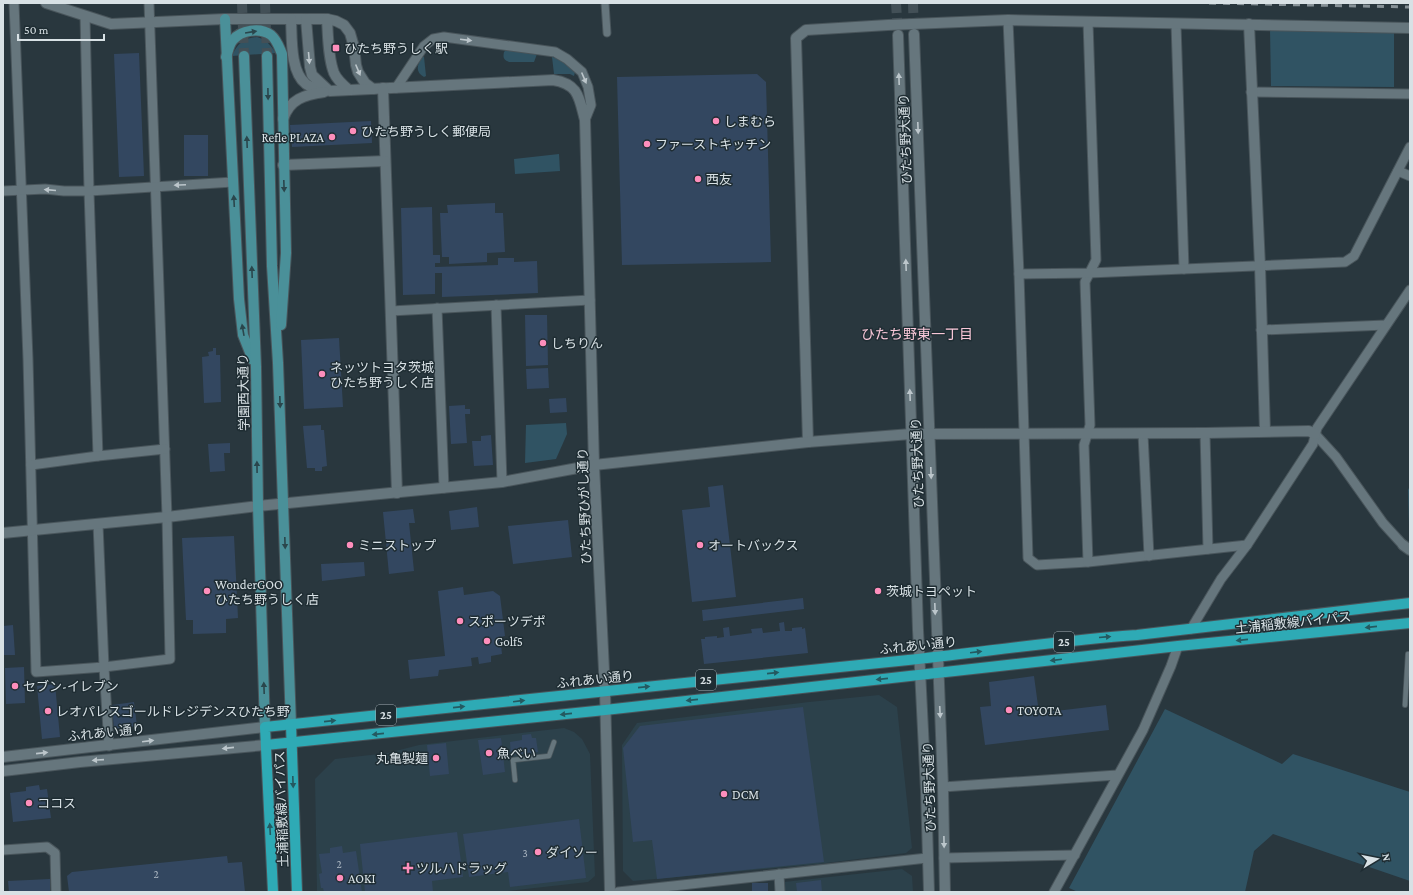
<svg xmlns="http://www.w3.org/2000/svg" width="1413" height="895" font-family="'Crimson Pro','Noto Sans JP',serif">
<style>
.built{fill:#2c414b}
.green{fill:#305363}
.building{fill:#334760}
.lines{fill:none;stroke-linecap:round;stroke-linejoin:round}
.tertiary-tunnel{stroke:#435057;stroke-width:10;stroke-dasharray:10 5;stroke-linecap:butt}
.secondary-tunnel{stroke:#435057;stroke-width:10;stroke-dasharray:10 5;stroke-linecap:butt}
.service-casing{stroke:#49555b;stroke-width:6}
.pedestrian-casing{stroke:#49555b;stroke-width:9}
.minor-casing{stroke:#49555b;stroke-width:11}
.tertiary-casing{stroke:#49555b;stroke-width:12}
.secondary-casing{stroke:#49555b;stroke-width:12}
.primary-casing{stroke:#49555b;stroke-width:12}
.service{stroke:#66767d;stroke-width:4.5}
.pedestrian{stroke:#66767d;stroke-width:7}
.minor{stroke:#66767d;stroke-width:9}
.tertiary{stroke:#66767d;stroke-width:10}
.secondary{stroke:#4a9099;stroke-width:10}
.primary{stroke:#2eaab5;stroke-width:10}
.rail{stroke:#879298;stroke-width:3;stroke-dasharray:7 7;stroke-linecap:butt}
.oneway{fill:#2a464c}
.oneway2{fill:#bcc6cb}
.oneway3{fill:#245960}
.poi-dot{fill:#fe8ebc;stroke:#1f2d33;stroke-width:1.5}
.labels{text-anchor:middle;stroke-width:3;stroke-linejoin:round;paint-order:stroke}
.number-label{font-size:11px;fill:#afbac4}
.shield{fill:#1f2d33;stroke:#a0abb0;stroke-width:1}
.shield-label{font-size:12px;font-weight:bold;fill:#d8e1e5}
.poi-label{font-size:13px;fill:#d8e1e5;stroke:#1f2d33;text-anchor:start}
.street-label{font-size:13px;fill:#d8e1e5;stroke:#1f2d33}
.neighbourhood-label{font-size:14px;fill:#f8c7d8;stroke:#1f2d33}
</style>
<rect width="100%" height="100%" fill="#29373e"/>
<g class="built">
<path d="M879 695 897 707 912 848 906 853 818 864 633 881 623 871 622 745 637 723 809 702Z"/>
<path d="M564 728 574 732 582 739 590 754 595 876 588 882 500 892H317L315 779 335 759 388 753 419 745Z"/>
<path d="M902 869 912 876 913 892H784V882Z"/>
</g>
<g class="green">
<path d="M1270 29 1394 32V87L1271 86Z"/>
<path d="M257 37C267 40 271 46 276 53L232 56C237 44 244 38 257 37Z"/>
<path d="M507 49 534 51 537 54 534 62H509C503 60 503 57 504 52Z"/>
<path d="M422 57H424L426 76 424 77C415 72 417 65 422 57Z"/>
<path d="M552 57C562 58 568 65 575 72L574 76 570 74H554Z"/>
<path d="M559 154 560 171 515 174 514 159Z"/>
<path d="M566 423 567 434 556 459 525 463 526 425Z"/>
<path d="M1410 486V526L1409 525 1408 490Z"/>
<path d="M1165 709 1282 764 1293 754 1410 792V881L1273 834 1254 851 1245 892H1078L1069 888Z"/>
</g>
<g class="building">
<path d="M139 53 144 176 119 177 114 54Z"/>
<path d="M757 74 766 82 771 262 622 265 617 77Z"/>
<path d="M371 121 372 143 292 147 290 125Z"/>
<rect x="184" y="135" width="24" height="41"/>
<path d="M495 203V213H503L505 252 487 253V262L449 264V257H442L440 213H448L447 205Z"/>
<path d="M432 207 433 255H440V263H435V267L498 265V258H514V262L537 261 538 293 442 297V273H435V294L403 295 401 208Z"/>
<path d="M525 315H547L548 365 526 366Z"/>
<path d="M339 338 343 407 304 409 301 340Z"/>
<path d="M213 348H216V355H220L221 402 204 403 202 357 209 356 208 352 213 351Z"/>
<path d="M548 368 549 388 527 389 526 369Z"/>
<path d="M566 398 567 412 550 413 549 399Z"/>
<path d="M465 405V409H470V414H465L467 443 451 444 449 406Z"/>
<path d="M321 425V430H324L327 466 322 467V471H315V468H307L303 426Z"/>
<path d="M491 435 493 465 474 466 472 441H481V436Z"/>
<path d="M230 443V453H224L225 471 210 472 208 444Z"/>
<path d="M723 485 736 597 692 602 682 510 710 507 708 487Z"/>
<path d="M477 507 479 527 451 530 449 511Z"/>
<path d="M413 509 415 523H409L414 571 389 574 383 512Z"/>
<path d="M568 520 572 557 513 564 508 526Z"/>
<path d="M234 536 238 618 226 619V633L193 634V620H186L182 538Z"/>
<path d="M364 562 365 576 322 581 321 564Z"/>
<path d="M463 587 464 595 493 591 500 596 505 636 500 637 502 654 491 656V662L479 664 478 657 471 658 472 666 439 670 438 676 410 679 408 660 445 656 438 591Z"/>
<path d="M803 598 804 609 703 621 702 610Z"/>
<path d="M784 622 785 631H792V628L802 627V629L805 628 808 653 704 664 701 639H705V637L717 636V638L724 637 723 628 729 627 730 636 752 633 751 629 762 628 763 633 780 631 779 623Z"/>
<path d="M13 625 15 655H3V626Z"/>
<path d="M24 667 25 703 6 704 5 668Z"/>
<path d="M1034 676 1039 713 1106 705 1109 730 985 745 980 707 991 706 989 682Z"/>
<path d="M55 684 60 737 42 739 37 686Z"/>
<path d="M134 702 137 726 114 729 112 705Z"/>
<path d="M803 707 824 862 657 879 652 840 633 842 623 748 640 726Z"/>
<path d="M531 734 532 738H536L538 752 511 755 510 742 522 740V735Z"/>
<path d="M501 738 505 772 483 775 478 740Z"/>
<path d="M446 743 449 774 430 776 427 745Z"/>
<path d="M39 785 40 790 47 789 51 818 13 822 10 793 26 791V787Z"/>
<path d="M579 819 586 878 510 887 508 872 469 877 463 834Z"/>
<path d="M457 832 463 877 432 881 433 892H365L360 844Z"/>
<path d="M342 846 343 853 356 851 362 892H324L323 888H321L319 874 322 873 319 854 330 853V848Z"/>
<path d="M227 856 228 863 242 862 245 892H69L67 876 72 872Z"/>
<path d="M50 879V892H9L8 881Z"/>
<path d="M821 880 822 892H797L796 883Z"/>
<rect x="752" y="883" width="16" height="9"/>
</g>
<g class="lines">
<g class="tertiary-tunnel">
<path d="M896 3 898 33"/>
<path d="M913 3 914 34"/>
</g>
<g class="secondary-tunnel">
<path d="M242 3 244 56"/>
<path d="M265 3 267 56"/>
</g>
<g class="service-casing">
<g id="service">
<path d="M1405 705 1408 654 1410 655"/>
<path d="M515 780 513 760 549 756 554 742"/>
</g>
</g>
<g class="pedestrian-casing">
<path id="pedestrian" d="M605 3 607 33"/>
</g>
<g class="minor-casing">
<g id="minor">
<path d="M14 3 28 359 36 672 104 667 170 659 167 517 149 3"/>
<path d="M85 16 89 191 98 456"/>
<path d="M1008 20 1019 274 1028 558 1037 565 1088 562 1247 545"/>
<path d="M1088 22 1096 260 1085 282 1090 425 1084 445 1088 562"/>
<path d="M1176 24 1184 269"/>
<path d="M396 88 424 46 433 39 444 37 555 52 567 59 582 72 588 87 591 105 585 120"/>
<path d="M1251 92 1410 94"/>
<path d="M1398 171 1410 176"/>
<path d="M3 191 45 189 64 191H89L233 182"/>
<path d="M1019 274 1089 273 1345 262 1354 256 1410 147"/>
<path d="M496 305 502 482"/>
<path d="M437 308 444 488"/>
<path d="M391 311 590 300"/>
<path d="M1261 330 1386 325"/>
<path d="M1205 433 1208 549"/>
<path d="M1143 434 1149 556"/>
<path d="M1315 434 1336 457 1383 523 1403 545"/>
<path d="M31 465 98 456 165 449"/>
<path d="M98 524 104 667 109 746"/>
<path d="M1191 629 1221 579 1247 545 1313 444 1317 428 1410 290"/>
<path d="M943 787 1117 775"/>
<path d="M3 850 47 847 55 853 56 892"/>
<path d="M944 858 1075 855"/>
<path d="M779 874 780 892"/>
<path d="M618 892 927 858"/>
<path d="M1054 892 1143 730 1171 666 1178 646"/>
</g>
</g>
<g class="tertiary-casing">
<g id="tertiary">
<path d="M46 3 111 24 225 19H327L336 21 344 25 350 33 354 47 356 65 358 72 365 83 373 89"/>
<path d="M291 19C292 37 290 72 306 84 313 89 322 89 330 91L553 80C579 84 579 98 585 120L594 465 605 691 610 892"/>
<path d="M306 19 310 67 312 75 328 90"/>
<path d="M327 19C328 35 328 58 334 73 337 80 343 85 349 90"/>
<path d="M1249 24 1260 266 1265 431"/>
<path d="M914 34 943 787 945 892"/>
<path d="M898 35 918 630 926 790 929 892"/>
<path d="M383 88 397 493"/>
<path d="M283 119C290 99 304 95 324 92"/>
<path d="M283 165 385 161"/>
<path d="M808 442 796 38 806 30 888 25 1008 20 1410 28"/>
<path d="M3 533 167 517 258 506 502 482 594 465 808 442 911 434 1205 433 1309 431 1315 434"/>
<path d="M1403 545 1410 550"/>
<path d="M3 757 265 727"/>
<path d="M3 771 80 762 266 745"/>
</g>
</g>
<g class="secondary-casing">
<g id="secondary">
<path d="M225 19 239 299 243 335 253 360"/>
<path d="M244 56 256 367 258 506 265 727"/>
<path d="M267 56 272 266 278 363 291 725"/>
<path d="M226 57C228 52 229 44 233 40 241 30 260 27 271 35 277 40 279 47 282 54L286 253 281 325"/>
</g>
</g>
<g class="primary-casing">
<g id="primary">
<path d="M291 725 297 892"/>
<path d="M266 745 605 710 1178 646 1410 623"/>
<path d="M273 892 265 727C483 705 700 680 918 659 991 651 1064 640 1137 635L1410 603"/>
</g>
</g>
<use href="#service" class="service"/>
<use href="#pedestrian" class="pedestrian"/>
<use href="#minor" class="minor"/>
<use href="#tertiary" class="tertiary"/>
<use href="#secondary" class="secondary"/>
<use href="#primary" class="primary"/>
<path class="rail" d="M1209 3 1410 7"/>
</g>
<defs><path id="oneway-solid" d="M-6-.8H1V-3.2L6.5 0L1 3.2V.8H-6Z"/></defs>
<g class="oneway">
<use href="#oneway-solid" transform="translate(251 32) rotate(-9)"/>
<use href="#oneway-solid" transform="translate(268 94) rotate(89)"/>
<use href="#oneway-solid" transform="translate(247 142) rotate(-92)"/>
<use href="#oneway-solid" transform="translate(284 186) rotate(88)"/>
<use href="#oneway-solid" transform="translate(234 201) rotate(-93)"/>
<use href="#oneway-solid" transform="translate(252 272) rotate(-92)"/>
<use href="#oneway-solid" transform="translate(243 330) rotate(-100)"/>
<use href="#oneway-solid" transform="translate(280 402) rotate(88)"/>
<use href="#oneway-solid" transform="translate(257 467) rotate(-91)"/>
<use href="#oneway-solid" transform="translate(285 543) rotate(88)"/>
<use href="#oneway-solid" transform="translate(264 688) rotate(-92)"/>
</g>
<g class="oneway2">
<use href="#oneway-solid" transform="translate(466 40) rotate(7)"/>
<use href="#oneway-solid" transform="translate(309 58) rotate(85)"/>
<use href="#oneway-solid" transform="translate(358 70) rotate(67)"/>
<use href="#oneway-solid" transform="translate(584 78) rotate(67)"/>
<use href="#oneway-solid" transform="translate(899 79) rotate(-92)"/>
<use href="#oneway-solid" transform="translate(918 128) rotate(88)"/>
<use href="#oneway-solid" transform="translate(180 185) rotate(177)"/>
<use href="#oneway-solid" transform="translate(50 190) rotate(-175)"/>
<use href="#oneway-solid" transform="translate(906 265) rotate(-92)"/>
<use href="#oneway-solid" transform="translate(910 395) rotate(-92)"/>
<use href="#oneway-solid" transform="translate(931 473) rotate(88)"/>
<use href="#oneway-solid" transform="translate(935 609) rotate(88)"/>
<use href="#oneway-solid" transform="translate(940 712) rotate(87)"/>
<use href="#oneway-solid" transform="translate(148 741) rotate(-7)"/>
<use href="#oneway-solid" transform="translate(228 748) rotate(174)"/>
<use href="#oneway-solid" transform="translate(42 753) rotate(-6)"/>
<use href="#oneway-solid" transform="translate(98 760) rotate(176)"/>
<use href="#oneway-solid" transform="translate(944 842) rotate(89)"/>
</g>
<g class="oneway3">
<use href="#oneway-solid" transform="translate(1371 627) rotate(174)"/>
<use href="#oneway-solid" transform="translate(1105 637) rotate(-5)"/>
<use href="#oneway-solid" transform="translate(1242 640) rotate(174)"/>
<use href="#oneway-solid" transform="translate(976 652) rotate(-7)"/>
<use href="#oneway-solid" transform="translate(1056 660) rotate(173)"/>
<use href="#oneway-solid" transform="translate(773 673) rotate(-6)"/>
<use href="#oneway-solid" transform="translate(882 679) rotate(174)"/>
<use href="#oneway-solid" transform="translate(644 687) rotate(-6)"/>
<use href="#oneway-solid" transform="translate(692 700) rotate(174)"/>
<use href="#oneway-solid" transform="translate(519 701) rotate(-7)"/>
<use href="#oneway-solid" transform="translate(459 707) rotate(-6)"/>
<use href="#oneway-solid" transform="translate(566 714) rotate(174)"/>
<use href="#oneway-solid" transform="translate(330 721) rotate(-6)"/>
<use href="#oneway-solid" transform="translate(378 734) rotate(174)"/>
<use href="#oneway-solid" transform="translate(293 782) rotate(88)"/>
<use href="#oneway-solid" transform="translate(270 829) rotate(-93)"/>
</g>
<g class="poi-dot">
<rect x="332" y="44" width="8" height="8" rx="2"/>
<circle cx="716" cy="121" r="4"/>
<circle cx="353" cy="131" r="4"/>
<circle cx="332" cy="137" r="4"/>
<circle cx="647" cy="144" r="4"/>
<circle cx="698" cy="179" r="4"/>
<circle cx="543" cy="343" r="4"/>
<circle cx="322" cy="374" r="4"/>
<circle cx="350" cy="545" r="4"/>
<circle cx="700" cy="545" r="4"/>
<circle cx="207" cy="591" r="4"/>
<circle cx="878" cy="591" r="4"/>
<circle cx="460" cy="621" r="4"/>
<circle cx="487" cy="641" r="4"/>
<circle cx="15" cy="686" r="4"/>
<circle cx="1009" cy="710" r="4"/>
<circle cx="48" cy="711" r="4"/>
<circle cx="489" cy="753" r="4"/>
<circle cx="436" cy="758" r="4"/>
<circle cx="724" cy="794" r="4"/>
<circle cx="29" cy="803" r="4"/>
<circle cx="538" cy="852" r="4"/>
<path d="M406 862h4v4h4v4h-4v4h-4v-4h-4v-4h4z"/>
<circle cx="340" cy="878" r="4"/>
</g>
<g class="labels">
<g class="number-label">
<text x="525" y="857">3</text>
<text x="339" y="868">2</text>
<text x="156" y="878">2</text>
</g>
<g class="shield">
<rect x="1054" y="632" width="20" height="20" rx="3"/>
<rect x="696" y="670" width="20" height="20" rx="3"/>
<rect x="376" y="705" width="20" height="20" rx="3"/>
</g>
<g class="shield-label">
<text x="1064" y="646">25</text>
<text x="706" y="684">25</text>
<text x="386" y="719">25</text>
</g>
<g class="poi-label">
<text x="344" y="53">ひたち野うしく駅</text>
<text x="724" y="126">しまむら</text>
<text x="361" y="136">ひたち野うしく郵便局</text>
<text x="324" y="142" text-anchor="end">Refle PLAZA</text>
<text x="655" y="149">ファーストキッチン</text>
<text x="706" y="184">西友</text>
<text x="551" y="348">しちりん</text>
<text x="330" y="372">ネッツトヨタ茨城<tspan x="330" dy="15">ひたち野うしく店</tspan></text>
<text x="358" y="550">ミニストップ</text>
<text x="708" y="550">オートバックス</text>
<text x="215" y="589">WonderGOO<tspan x="215" dy="15">ひたち野うしく店</tspan></text>
<text x="886" y="596">茨城トヨペット</text>
<text x="468" y="626">スポーツデポ</text>
<text x="495" y="646">Golf5</text>
<text x="23" y="691">セブン-イレブン</text>
<text x="1017" y="715">TOYOTA</text>
<text x="56" y="716">レオパレスゴールドレジデンスひたち野</text>
<text x="497" y="758">魚べい</text>
<text x="428" y="763" text-anchor="end">丸亀製麺</text>
<text x="732" y="799">DCM</text>
<text x="37" y="808">ココス</text>
<text x="546" y="857">ダイソー</text>
<text x="416" y="873">ツルハドラッグ</text>
<text x="348" y="883">AOKI</text>
</g>
<g class="street-label">
<text transform="translate(905 139) rotate(-92)" y="5">ひたち野大通り</text>
<text transform="translate(243 392) rotate(-91)" y="5">学園西大通り</text>
<text transform="translate(917 463) rotate(-92)" y="5">ひたち野大通り</text>
<text transform="translate(584 506) rotate(-92)" y="5">ひたち野ひがし通り</text>
<text transform="translate(1293 622) rotate(-6)" y="5">土浦稲敷線バイパス</text>
<text transform="translate(918 645) rotate(-6)" y="5">ふれあい通り</text>
<text transform="translate(595 679) rotate(-6)" y="5">ふれあい通り</text>
<text transform="translate(106 732) rotate(-6)" y="5">ふれあい通り</text>
<text transform="translate(929 787) rotate(-92)" y="5">ひたち野大通り</text>
<text transform="translate(281 809) rotate(-92)" y="5">土浦稲敷線バイパス</text>
</g>
<g class="neighbourhood-label">
<text x="917" y="339">ひたち野東一丁目</text>
</g>
</g>
<rect width="1413" height="895" fill="none" stroke="#d8e1e5" stroke-width="8"/>
<g transform="translate(1377 859) rotate(80)" stroke="#1f2d33" stroke-width="3" paint-order="stroke">
<path d="M0-3L7 15L0 10L-7 15Z" fill="#d8e1e5"/>
<text y="-6" font-size="11" font-weight="bold" text-anchor="middle" fill="#d8e1e5">N</text>
</g>
<path d="M18 34v6h86v-6" fill="none" stroke="#d8e1e5" stroke-width="2"/>
<text x="24" y="34" font-size="12" fill="#d8e1e5" stroke="#1f2d33" stroke-width="3" paint-order="stroke">50 m</text>
</svg>
